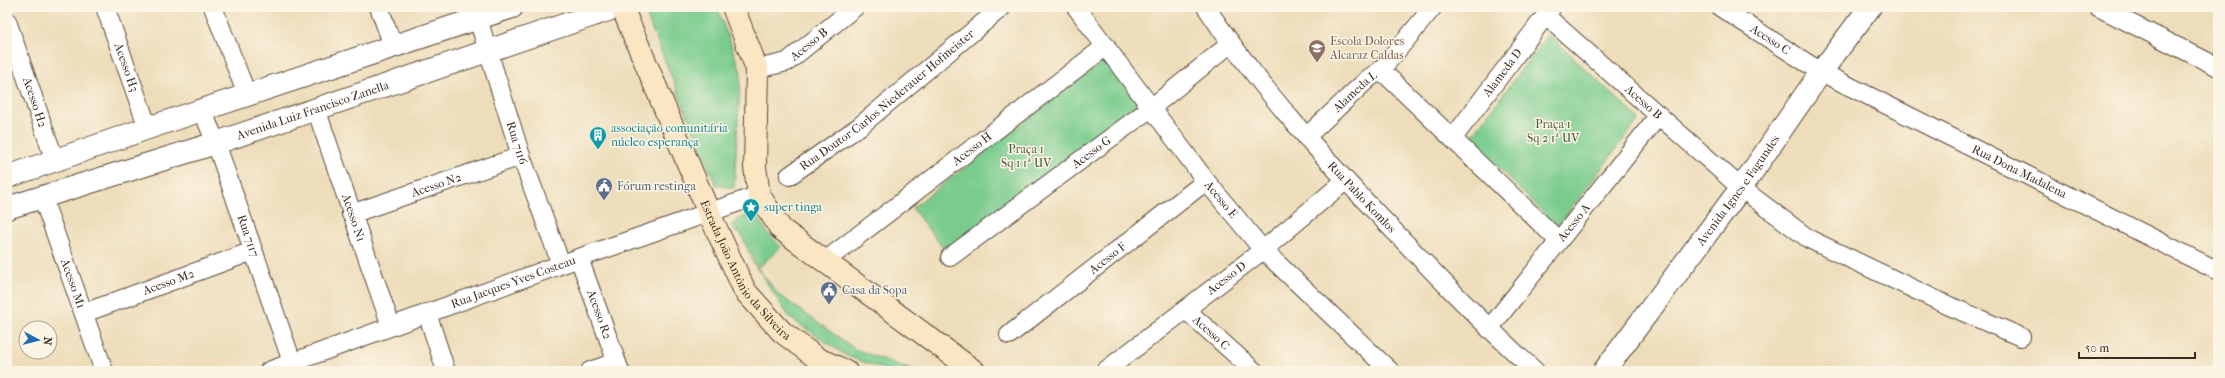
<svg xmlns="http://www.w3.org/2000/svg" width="2225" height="378" font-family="'IM FELL French Canon',serif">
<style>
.green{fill:#7acc8e;stroke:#5a7b56}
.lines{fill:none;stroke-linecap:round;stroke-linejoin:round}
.minor-casing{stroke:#564535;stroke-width:20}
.tertiary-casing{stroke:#564535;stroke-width:24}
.secondary-casing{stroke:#564535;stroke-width:24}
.minor{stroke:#fff;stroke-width:18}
.tertiary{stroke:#fff;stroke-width:22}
.secondary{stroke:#fbe6c4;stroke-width:22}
.labels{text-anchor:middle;stroke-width:3;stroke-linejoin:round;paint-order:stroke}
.street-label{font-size:12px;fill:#3b2a1e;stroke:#fcf5e5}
.education-label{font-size:12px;fill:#785e54;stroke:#fcf5e5;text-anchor:start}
.park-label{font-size:12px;fill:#4e5b40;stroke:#fcf5e5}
.culture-label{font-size:12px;fill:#0d838f;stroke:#fcf5e5;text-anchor:start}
.service-label{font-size:12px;fill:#4e5e75;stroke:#fcf5e5;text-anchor:start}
</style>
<rect width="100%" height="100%" fill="#fcf5e5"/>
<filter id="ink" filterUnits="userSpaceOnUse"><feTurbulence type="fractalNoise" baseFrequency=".025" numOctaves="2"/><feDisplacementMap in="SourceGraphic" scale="8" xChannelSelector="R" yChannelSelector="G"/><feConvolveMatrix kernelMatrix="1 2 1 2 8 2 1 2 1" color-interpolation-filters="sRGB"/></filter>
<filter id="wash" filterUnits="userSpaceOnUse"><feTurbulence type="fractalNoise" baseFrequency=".012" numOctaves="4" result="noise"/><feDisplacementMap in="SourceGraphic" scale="16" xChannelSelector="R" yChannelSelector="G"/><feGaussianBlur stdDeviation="0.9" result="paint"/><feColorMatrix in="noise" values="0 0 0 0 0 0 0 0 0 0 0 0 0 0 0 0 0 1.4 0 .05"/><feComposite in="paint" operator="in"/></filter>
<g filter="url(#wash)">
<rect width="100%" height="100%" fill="#edddba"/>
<g class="green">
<path d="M655 7H717L741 72 734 188 716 185 645 12Z"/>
<path d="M1548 34 1639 119 1557 227 1470 139Z"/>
<path d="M1106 59 1139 103 946 252 912 208Z"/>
<path d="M756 213 767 232 781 247 759 267 749 252 740 232 736 233 732 225 740 218Z"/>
<path d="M750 258 779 295 855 349 915 371H889L847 356 790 318Z"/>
</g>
</g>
<g filter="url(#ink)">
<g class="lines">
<g class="minor-casing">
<g id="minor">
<path id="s1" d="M105 7 148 128"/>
<path d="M213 7 247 95"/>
<path d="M379 7 393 46"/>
<path id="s2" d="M1076 7 1206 181 1263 250 1390 371"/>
<path id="s3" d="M1206 7C1260 89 1327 162 1395 232 1441 280 1486 327 1535 371"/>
<path id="s4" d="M1720 7 1821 72 2218 271"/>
<path d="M2098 7 2218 67"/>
<path id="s5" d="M1546 16 1741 188 1809 239 1945 304 2021 337"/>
<path id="s6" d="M478 19 521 156 561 264"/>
<path id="s7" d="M7 21 55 161"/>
<path id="s8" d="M757 69 787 62 855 7"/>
<path d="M1381 70 1559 241"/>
<path id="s9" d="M316 109 391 326"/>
<path id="s10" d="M202 110 216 143 292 362"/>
<path id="s11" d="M1306 137 1369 78 1381 70 1433 7"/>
<path id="s12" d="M1453 138 1552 7"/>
<path id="s13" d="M789 176 860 126 1002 7"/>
<path id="s14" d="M42 196 104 371"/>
<path id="s15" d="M351 214 521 156"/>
<path id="s16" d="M950 257 1151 108 1230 44"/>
<path id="s17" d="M579 258 620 371"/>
<path id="s18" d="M825 261 1106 46"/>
<path id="s19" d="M1186 310 1254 371"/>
<path id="s20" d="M84 313 253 251"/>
<path d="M427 313 446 371"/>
<path id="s21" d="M1489 329 1659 115"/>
<path id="s22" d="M1009 335 1206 181"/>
<path id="s23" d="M269 371 579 258 759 195"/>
<path d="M590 371 616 362"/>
<path id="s24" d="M1105 371 1263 250 1345 181"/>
</g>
</g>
<g class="tertiary-casing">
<g id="tertiary">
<path d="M7 177 148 128 512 7"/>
<path id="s25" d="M7 208 216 143 617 7"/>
<path id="s26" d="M1604 371 1741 188 1821 72 1870 7"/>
</g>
</g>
<g class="secondary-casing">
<g id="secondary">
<path id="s27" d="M622 7 709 213 745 291 782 332 818 359 846 371"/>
<path d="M733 7 757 69 755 167 759 195 781 229 974 371"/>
</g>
</g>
<use href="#minor" class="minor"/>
<use href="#tertiary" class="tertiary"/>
<use href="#secondary" class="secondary"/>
</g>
</g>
<defs>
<g id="school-pin" transform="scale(0.9)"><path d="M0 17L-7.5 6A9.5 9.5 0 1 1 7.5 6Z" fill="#8d6e63" stroke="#fcf5e5"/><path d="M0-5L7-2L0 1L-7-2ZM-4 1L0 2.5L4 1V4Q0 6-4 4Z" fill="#fff"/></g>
<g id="building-pin" transform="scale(0.9)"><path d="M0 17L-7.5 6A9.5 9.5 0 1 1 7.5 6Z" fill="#0f9aa8" stroke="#fcf5e5"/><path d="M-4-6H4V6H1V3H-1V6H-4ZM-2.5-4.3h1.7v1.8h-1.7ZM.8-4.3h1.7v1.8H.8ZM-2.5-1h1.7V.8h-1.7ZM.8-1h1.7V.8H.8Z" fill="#fff"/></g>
<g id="civic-pin" transform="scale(0.9)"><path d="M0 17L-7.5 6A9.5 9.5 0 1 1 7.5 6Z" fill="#5c6f8a" stroke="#fcf5e5"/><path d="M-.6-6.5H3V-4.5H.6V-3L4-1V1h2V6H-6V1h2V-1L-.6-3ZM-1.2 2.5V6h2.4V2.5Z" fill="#fff"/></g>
<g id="sight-pin" transform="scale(0.9)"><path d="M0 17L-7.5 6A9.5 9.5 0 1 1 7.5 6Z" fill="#0f9aa8" stroke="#fcf5e5"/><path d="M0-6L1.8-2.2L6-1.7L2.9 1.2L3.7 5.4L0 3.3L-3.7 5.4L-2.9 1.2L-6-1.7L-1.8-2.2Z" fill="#fff"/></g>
</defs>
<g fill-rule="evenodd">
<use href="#school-pin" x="1317" y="48"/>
<use href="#building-pin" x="598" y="135"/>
<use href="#civic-pin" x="604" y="186"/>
<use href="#sight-pin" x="751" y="207"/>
<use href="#civic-pin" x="829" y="290"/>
</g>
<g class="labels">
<g class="street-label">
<text dy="4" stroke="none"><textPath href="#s4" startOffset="60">Acesso C</textPath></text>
<text dy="4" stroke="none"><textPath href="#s8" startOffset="59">Acesso B</textPath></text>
<text dy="4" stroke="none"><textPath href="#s1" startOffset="64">Acesso H3</textPath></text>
<text dy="4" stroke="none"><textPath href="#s12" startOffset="82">Alameda D</textPath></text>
<text dy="4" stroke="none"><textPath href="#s11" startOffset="67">Alameda L</textPath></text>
<text dy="4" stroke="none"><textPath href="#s13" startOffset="124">Rua Doutor Carlos Niederauer Hofmeister</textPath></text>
<text dy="4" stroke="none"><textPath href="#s7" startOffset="86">Acesso H2</textPath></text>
<text dy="4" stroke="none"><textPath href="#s5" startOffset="130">Acesso B</textPath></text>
<text dy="4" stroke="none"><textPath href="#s25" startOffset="321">Avenida Luiz Francisco Zanella</textPath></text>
<text dy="4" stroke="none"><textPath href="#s6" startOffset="130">Rua 7116</textPath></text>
<text dy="4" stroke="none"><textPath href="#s18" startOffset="185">Acesso H</textPath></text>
<text dy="4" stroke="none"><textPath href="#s16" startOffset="176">Acesso G</textPath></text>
<text dy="4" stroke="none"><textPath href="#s4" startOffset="342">Rua Dona Madalena</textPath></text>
<text dy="4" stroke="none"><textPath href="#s15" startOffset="90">Acesso N2</textPath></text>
<text dy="4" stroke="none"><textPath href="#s26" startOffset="225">Avenida Ignes e Fagundes</textPath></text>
<text dy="4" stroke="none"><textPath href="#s3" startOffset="246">Rua Pablo Komlos</textPath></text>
<text dy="4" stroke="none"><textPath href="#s2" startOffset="241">Acesso E</textPath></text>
<text dy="4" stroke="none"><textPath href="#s9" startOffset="115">Acesso N1</textPath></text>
<text dy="4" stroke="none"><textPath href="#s21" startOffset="136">Acesso A</textPath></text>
<text dy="4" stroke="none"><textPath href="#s10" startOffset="134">Rua 7117</textPath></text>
<text dy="4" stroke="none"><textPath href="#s22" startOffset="125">Acesso F</textPath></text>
<text dy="4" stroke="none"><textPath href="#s27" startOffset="292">Estrada João Antônio da Silveira</textPath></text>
<text dy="4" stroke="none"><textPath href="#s24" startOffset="153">Acesso D</textPath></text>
<text dy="4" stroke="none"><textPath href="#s20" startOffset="90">Acesso M2</textPath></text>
<text dy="4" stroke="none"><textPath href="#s23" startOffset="260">Rua Jacques Yves Costeau</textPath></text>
<text dy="4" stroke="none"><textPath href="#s14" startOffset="93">Acesso M1</textPath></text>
<text dy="4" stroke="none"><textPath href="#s17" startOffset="60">Acesso R2</textPath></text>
<text dy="4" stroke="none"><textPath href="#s19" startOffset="34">Acesso C</textPath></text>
</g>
<g class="education-label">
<text x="1330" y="45">Escola Dolores<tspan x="1330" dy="14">Alcaraz Caldas</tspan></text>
</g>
<g class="park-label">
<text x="1553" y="128">Praça 1<tspan x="1553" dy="14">Sq 2 1ª UV</tspan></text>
<text x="1026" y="153">Praça 1<tspan x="1026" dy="14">Sq 1 1ª UV</tspan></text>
</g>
<g class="culture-label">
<text x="611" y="132">associação comunitária<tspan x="611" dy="14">núcleo esperança</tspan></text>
<text x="764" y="211">super tinga</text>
</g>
<g class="service-label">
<text x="617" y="190">Fórum restinga</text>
<text x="842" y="294">Casa da Sopa</text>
</g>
</g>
<rect width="2225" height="378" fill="none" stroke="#fcf5e5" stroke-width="24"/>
<g transform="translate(38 340) rotate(97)"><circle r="19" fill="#fcf5e5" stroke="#afa495"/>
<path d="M0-3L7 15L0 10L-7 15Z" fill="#1f6fb2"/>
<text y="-6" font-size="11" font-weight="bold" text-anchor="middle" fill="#3b2a1e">N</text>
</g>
<path d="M2079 352v6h116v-6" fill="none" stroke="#3b2a1e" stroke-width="2"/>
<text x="2085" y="352" font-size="12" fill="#3b2a1e" stroke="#fcf5e5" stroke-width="3" paint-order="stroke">50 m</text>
</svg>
